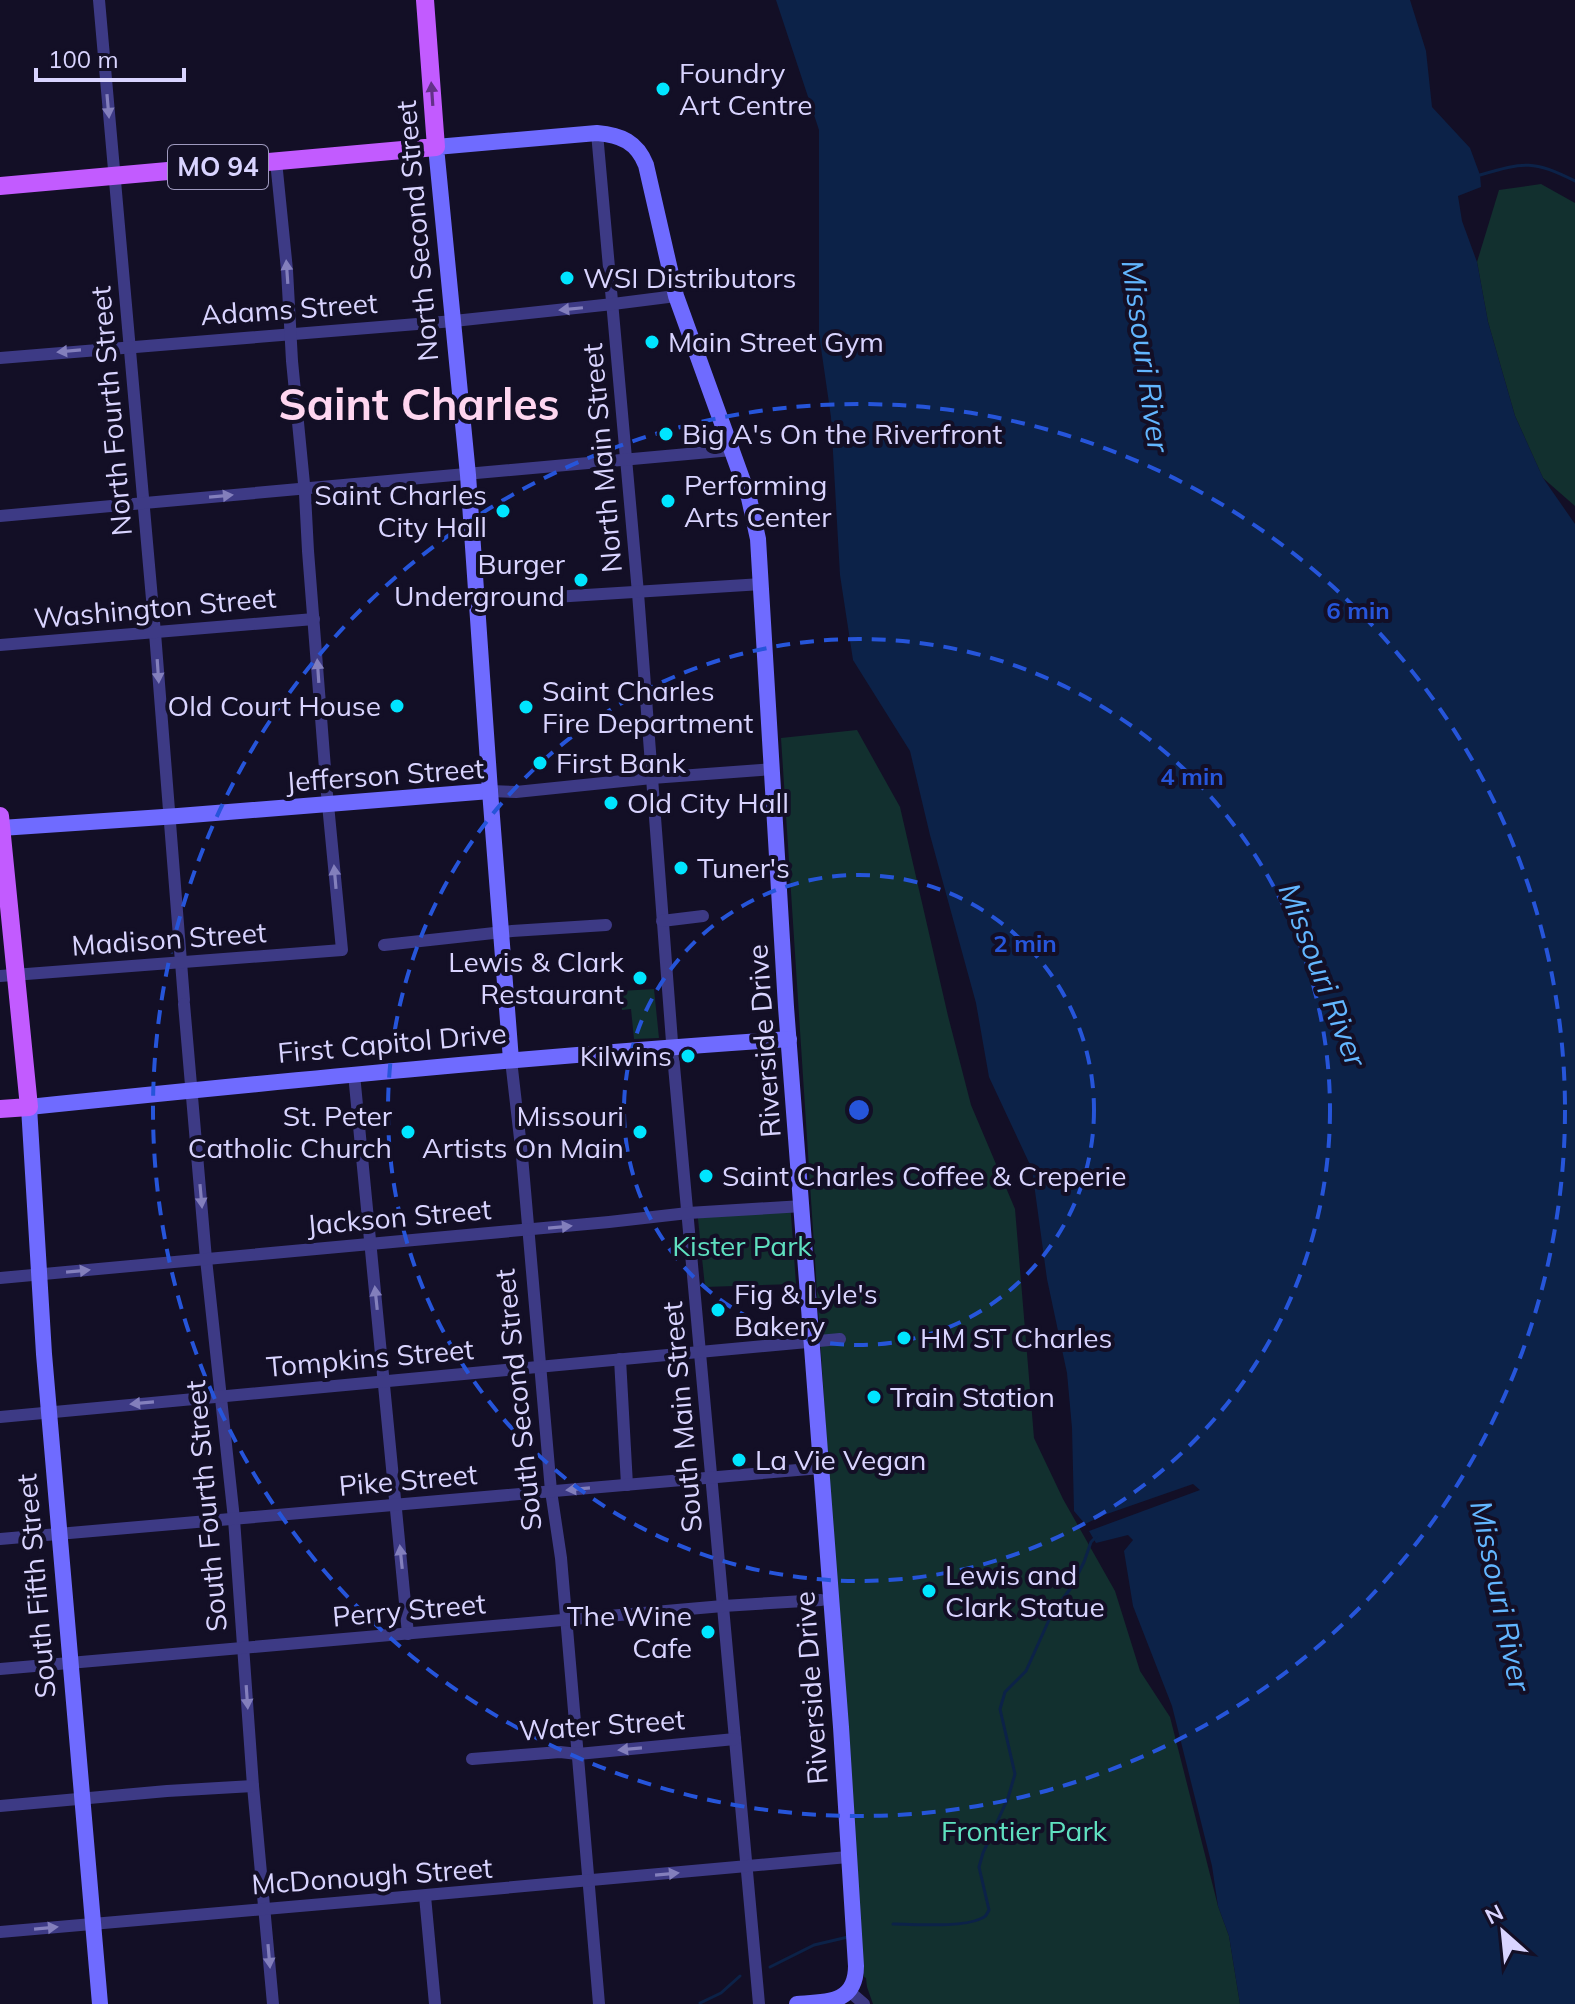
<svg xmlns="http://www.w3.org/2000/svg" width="1575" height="2004" font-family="Mulish,sans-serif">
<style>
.green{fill:#12302f}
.water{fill:#0c2248}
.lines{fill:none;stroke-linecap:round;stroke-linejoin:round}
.stream{stroke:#0c2248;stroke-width:3}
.street{stroke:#3d3a85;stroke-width:12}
.secondary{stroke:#6f6bff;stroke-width:16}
.primary{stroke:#c25bff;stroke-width:18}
.oneway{fill:#623188}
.oneway2{fill:#837fbc}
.ring{fill:none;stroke:#2655da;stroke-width:4;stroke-dasharray:14 10}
.poi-dot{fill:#00e5ff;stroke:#130f26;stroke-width:3}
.labels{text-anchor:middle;stroke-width:8;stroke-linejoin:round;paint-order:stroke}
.shield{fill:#130f26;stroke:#9e99be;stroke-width:2}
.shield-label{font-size:26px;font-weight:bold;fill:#d9d4ff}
.poi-label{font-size:28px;fill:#d9d4ff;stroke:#130f26;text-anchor:start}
.street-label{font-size:28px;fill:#d9d4ff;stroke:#130f26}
.park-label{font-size:28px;fill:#5fe0c0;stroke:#130f26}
.water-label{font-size:30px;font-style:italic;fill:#62b6ff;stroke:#130f26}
.town-label{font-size:44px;font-weight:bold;fill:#ffd6f0;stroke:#130f26}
.centre{fill:#2655da;stroke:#130f26;stroke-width:4}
.ring-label{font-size:24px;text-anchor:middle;font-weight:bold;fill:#2655da;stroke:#130f26;stroke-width:8;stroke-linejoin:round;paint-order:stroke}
</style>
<rect width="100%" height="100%" fill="#130f26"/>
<g class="green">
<path d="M1541 184 1575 203V506L1543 478 1515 416 1488 322 1477 262 1499 190Z"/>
<path d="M857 730 900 807 948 1016 971 1105 1015 1209 1034 1438 1063 1499 1115 1591 1140 1671 1170 1717 1218 1906 1229 1936 1240 2004H873L867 1987 866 1978 864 1977 837 1599 781 738Z"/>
<path d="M654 989 659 1038 634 1039 631 1009 622 1010 620 991Z"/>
<path d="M790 1201 796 1284 705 1287 697 1209Z"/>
</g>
<path class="water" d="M776 0H1410L1426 51 1432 107 1470 148 1480 175 1481 187 1458 196 1462 221 1477 262 1488 322 1515 416 1543 478 1575 524V2004H1240L1229 1936 1218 1906 1212 1866 1172 1706 1133 1606 1124 1551 1133 1540 1128 1535 1096 1543 1089 1531 1200 1490 1193 1484 1104 1515 1085 1524 1074 1511 1072 1428 1067 1373 1047 1279 1032 1169 989 1077 976 1003 930 835 910 751 853 660 840 575 831 417 819 334V130Z"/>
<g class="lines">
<g class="stream">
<path d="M1480 175C1525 162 1533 160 1575 181"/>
<path d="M893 1924C915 1924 960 1928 980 1919 987 1916 986 1915 989 1910L979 1867 983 1853 1008 1798 1015 1774 1000 1709 1005 1692 1026 1671 1053 1611 1071 1588 1084 1562 1091 1542 1096 1537"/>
<path d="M770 1967 814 1945 848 1937"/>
<path d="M700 2003 721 1993 740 1976"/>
</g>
<g class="street">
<path d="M99 0 155 633 184 1000"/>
<path d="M597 133 638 593 673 1055 759 2004"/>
<path d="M0 358 454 321 613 304 676 296"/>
<path d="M0 516 732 450"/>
<path d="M554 597 762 584"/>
<path d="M0 645 314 619"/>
<path d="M490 791 516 792 652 778 773 769"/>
<path d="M662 921 703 916"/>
<path d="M384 945 512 931 606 925"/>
<path d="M0 976 342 950 327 794 308 551 305 494 292 361 287 270 276 161"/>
<path d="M184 1004 206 1259 234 1519 253 1786 273 2004"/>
<path d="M511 1060 522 1156 551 1491 561 1558 599 2004"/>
<path d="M354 1074 408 1634"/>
<path d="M0 1278 609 1222 688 1213 803 1206"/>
<path d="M620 1359 627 1485"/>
<path d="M0 1417 840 1339"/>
<path d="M0 1539 821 1468"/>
<path d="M0 1669 723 1606 821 1600"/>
<path d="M472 1759 560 1752 578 1754 735 1739"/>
<path d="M0 1806 167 1791 253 1786"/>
<path d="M425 1896 435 2004"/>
<path d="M0 1932C283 1907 565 1884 848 1857"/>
<path d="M849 1991 864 2004"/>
</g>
<g class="secondary">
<path d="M1 828 178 816 490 791"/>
<path d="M511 1060 490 791 468 475 436 147 597 133C621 135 637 142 646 165L676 296 749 498 758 539 786 1007 841 1727 856 1966C856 2004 826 2002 797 2004"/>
<path d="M100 2004 44 1354 29 1107C282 1081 535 1056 789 1039"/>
</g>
<g class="primary">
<path d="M0 186 436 147 425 0"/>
<path d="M0 816 29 1107 0 1109"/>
</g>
</g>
<defs><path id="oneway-solid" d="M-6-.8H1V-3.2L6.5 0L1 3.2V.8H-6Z" transform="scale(2)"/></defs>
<use class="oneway" href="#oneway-solid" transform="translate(432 94) rotate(-94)"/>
<g class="oneway2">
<use href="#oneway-solid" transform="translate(108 106) rotate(85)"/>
<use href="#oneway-solid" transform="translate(287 272) rotate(-94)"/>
<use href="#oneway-solid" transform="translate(571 309) rotate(174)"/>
<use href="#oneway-solid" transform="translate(69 351) rotate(175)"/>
<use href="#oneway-solid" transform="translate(221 496) rotate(-5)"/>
<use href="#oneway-solid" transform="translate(158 671) rotate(86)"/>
<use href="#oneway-solid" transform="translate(318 671) rotate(-94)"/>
<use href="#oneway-solid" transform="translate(335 877) rotate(-95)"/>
<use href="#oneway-solid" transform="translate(201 1196) rotate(85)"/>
<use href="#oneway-solid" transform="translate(560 1227) rotate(-5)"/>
<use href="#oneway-solid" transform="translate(78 1271) rotate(-5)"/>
<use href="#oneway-solid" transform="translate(376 1298) rotate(-96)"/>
<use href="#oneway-solid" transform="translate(142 1403) rotate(175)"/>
<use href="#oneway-solid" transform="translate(578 1489) rotate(175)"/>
<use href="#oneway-solid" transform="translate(401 1557) rotate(-96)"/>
<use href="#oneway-solid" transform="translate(247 1697) rotate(86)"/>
<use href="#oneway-solid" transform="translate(630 1749) rotate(175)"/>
<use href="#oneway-solid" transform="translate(667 1874) rotate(-5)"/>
<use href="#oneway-solid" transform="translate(46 1928) rotate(-5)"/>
<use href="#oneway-solid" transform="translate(269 1956) rotate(85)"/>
</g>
<g class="ring">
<circle cx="859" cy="1110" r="235"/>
<circle cx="859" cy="1110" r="471"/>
<circle cx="859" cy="1110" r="706"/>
</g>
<g class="poi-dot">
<circle cx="663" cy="89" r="8"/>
<circle cx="567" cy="278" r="8"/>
<circle cx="652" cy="342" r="8"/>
<circle cx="666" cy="434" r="8"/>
<circle cx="668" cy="501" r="8"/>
<circle cx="503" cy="511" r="8"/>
<circle cx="581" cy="580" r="8"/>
<circle cx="397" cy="706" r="8"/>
<circle cx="526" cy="707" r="8"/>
<circle cx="540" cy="763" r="8"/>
<circle cx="611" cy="803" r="8"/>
<circle cx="681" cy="868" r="8"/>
<circle cx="640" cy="978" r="8"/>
<circle cx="688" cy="1056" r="8"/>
<circle cx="408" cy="1132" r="8"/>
<circle cx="640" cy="1132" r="8"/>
<circle cx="706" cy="1176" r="8"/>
<circle cx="718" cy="1310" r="8"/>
<circle cx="904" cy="1338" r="8"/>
<circle cx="874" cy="1397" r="8"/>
<circle cx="739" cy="1460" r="8"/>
<circle cx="929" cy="1591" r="8"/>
<circle cx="708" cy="1632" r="8"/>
</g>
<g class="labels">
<rect class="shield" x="168" y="145" width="100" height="44" rx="6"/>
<g class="shield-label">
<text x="218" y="176">MO 94</text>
</g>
<g class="poi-label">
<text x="679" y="83">Foundry<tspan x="679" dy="32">Art Centre</tspan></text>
<text x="583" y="288">WSI Distributors</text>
<text x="668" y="352">Main Street Gym</text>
<text x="682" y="444">Big A's On the Riverfront</text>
<text x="684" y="495">Performing<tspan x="684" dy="32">Arts Center</tspan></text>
<text x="487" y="505" text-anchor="end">Saint Charles<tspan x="487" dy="32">City Hall</tspan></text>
<text x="565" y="574" text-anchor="end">Burger<tspan x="565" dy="32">Underground</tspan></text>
<text x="542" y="701">Saint Charles<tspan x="542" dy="32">Fire Department</tspan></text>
<text x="381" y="716" text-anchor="end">Old Court House</text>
<text x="556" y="773">First Bank</text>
<text x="627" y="813">Old City Hall</text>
<text x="697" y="878">Tuner's</text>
<text x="624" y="972" text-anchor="end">Lewis &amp; Clark<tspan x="624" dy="32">Restaurant</tspan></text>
<text x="672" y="1066" text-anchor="end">Kilwins</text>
<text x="392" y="1126" text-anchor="end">St. Peter<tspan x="392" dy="32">Catholic Church</tspan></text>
<text x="624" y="1126" text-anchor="end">Missouri<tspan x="624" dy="32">Artists On Main</tspan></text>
<text x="722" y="1186">Saint Charles Coffee &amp; Creperie</text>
<text x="734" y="1304">Fig &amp; Lyle's<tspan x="734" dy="32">Bakery</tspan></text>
<text x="920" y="1348">HM ST Charles</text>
<text x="890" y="1407">Train Station</text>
<text x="755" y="1470">La Vie Vegan</text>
<text x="945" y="1585">Lewis and<tspan x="945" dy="32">Clark Statue</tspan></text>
<text x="692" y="1626" text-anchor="end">The Wine<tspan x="692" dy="32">Cafe</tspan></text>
</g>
<g class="street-label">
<text transform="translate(417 231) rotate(-95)" y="10">North Second Street</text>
<text transform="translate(289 309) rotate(-4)" y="10">Adams Street</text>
<text transform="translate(111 411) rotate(-95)" y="10">North Fourth Street</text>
<text transform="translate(602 458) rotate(-95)" y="10">North Main Street</text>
<text transform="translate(155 608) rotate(-5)" y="10">Washington Street</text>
<text transform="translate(385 775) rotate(-4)" y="10">Jefferson Street</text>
<text transform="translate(169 939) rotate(-4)" y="10">Madison Street</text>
<text transform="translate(764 1041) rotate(-94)" y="10">Riverside Drive</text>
<text transform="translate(392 1043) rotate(-5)" y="10">First Capitol Drive</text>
<text transform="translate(399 1217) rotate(-5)" y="10">Jackson Street</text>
<text transform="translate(370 1358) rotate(-5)" y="10">Tompkins Street</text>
<text transform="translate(518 1400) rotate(-96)" y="10">South Second Street</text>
<text transform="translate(682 1417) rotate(-95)" y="10">South Main Street</text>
<text transform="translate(408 1480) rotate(-5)" y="10">Pike Street</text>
<text transform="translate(206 1506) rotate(-95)" y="10">South Fourth Street</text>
<text transform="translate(36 1586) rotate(-95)" y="10">South Fifth Street</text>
<text transform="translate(409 1610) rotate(-5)" y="10">Perry Street</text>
<text transform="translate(811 1688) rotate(-94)" y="10">Riverside Drive</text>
<text transform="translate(602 1725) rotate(-4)" y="10">Water Street</text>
<text transform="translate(372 1876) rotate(-4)" y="10">McDonough Street</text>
</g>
<g class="park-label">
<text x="742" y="1256">Kister Park</text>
<text x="1024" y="1841">Frontier Park</text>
</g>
<g class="water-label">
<text transform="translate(1145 356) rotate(82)" y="10">Missouri River</text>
<text transform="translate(1322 975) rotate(69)" y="10">Missouri River</text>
<text transform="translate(1500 1596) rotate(78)" y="10">Missouri River</text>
</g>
<g class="town-label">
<text x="419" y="420">Saint Charles</text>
</g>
</g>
<circle cx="859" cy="1110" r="12" class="centre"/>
<g class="ring-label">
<text x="1358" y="619">6 min</text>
<text x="1192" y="785">4 min</text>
<text x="1025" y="952">2 min</text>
</g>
<g transform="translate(1503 1932) rotate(333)" stroke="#130f26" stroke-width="6" paint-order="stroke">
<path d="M0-6L14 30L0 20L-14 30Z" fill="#d9d4ff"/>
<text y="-12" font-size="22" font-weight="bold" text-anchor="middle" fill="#d9d4ff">N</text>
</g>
<path d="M36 68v12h148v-12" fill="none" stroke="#d9d4ff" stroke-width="4"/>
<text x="48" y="68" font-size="24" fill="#d9d4ff" stroke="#130f26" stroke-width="6" paint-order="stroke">100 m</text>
</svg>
